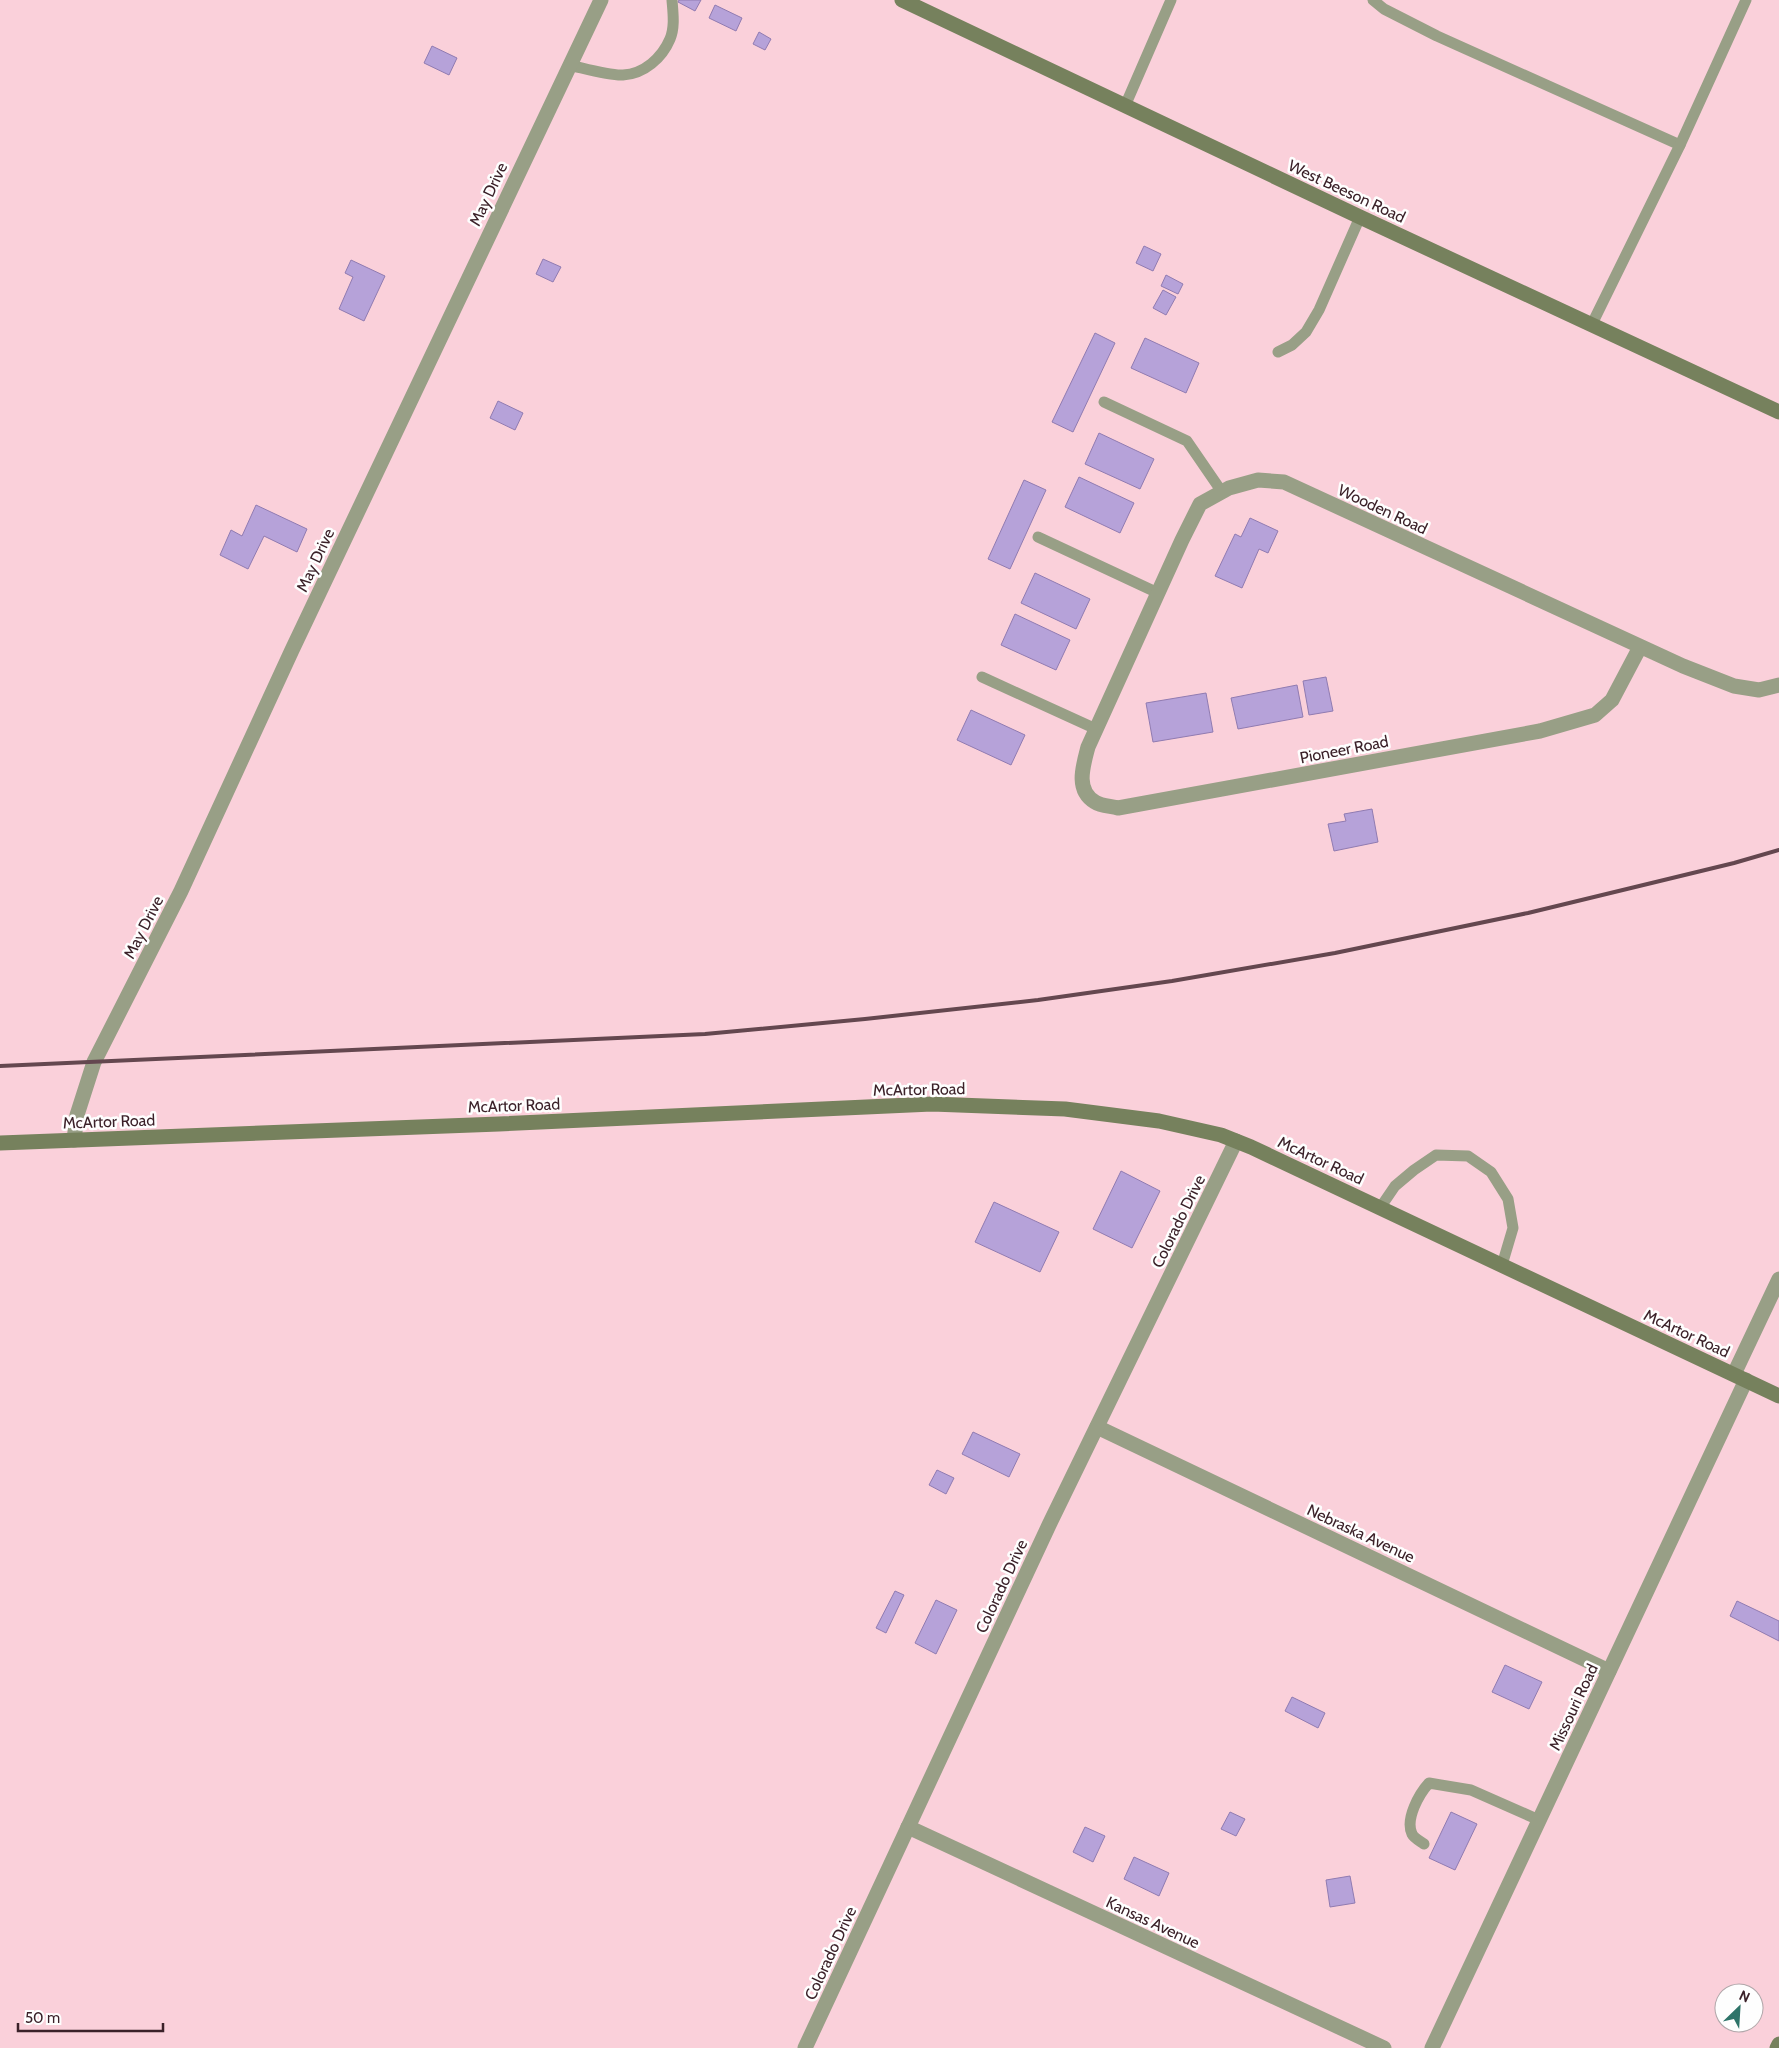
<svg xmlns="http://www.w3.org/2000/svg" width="1779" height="2048" font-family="Cabin,sans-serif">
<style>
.building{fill:#b6a2d9;stroke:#907bb1}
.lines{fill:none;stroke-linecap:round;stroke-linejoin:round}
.lane{stroke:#989f86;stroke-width:11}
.street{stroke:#989f86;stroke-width:15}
.secondary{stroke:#76815d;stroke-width:15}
.rail{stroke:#64474f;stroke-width:4}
.labels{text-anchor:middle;stroke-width:5;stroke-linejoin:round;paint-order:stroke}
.street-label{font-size:16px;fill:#3b2129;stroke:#fefefe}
</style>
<rect width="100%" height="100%" fill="#fad0da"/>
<g class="building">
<path d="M679 0H701L695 11 678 2Z"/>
<path d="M715 5 742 18 736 31 709 18Z"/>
<path d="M759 32 771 39 765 50 753 44Z"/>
<path d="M432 46 457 58 449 75 424 63Z"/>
<path d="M1144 246 1161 254 1153 271 1136 263Z"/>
<path d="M543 259 561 267 553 282 536 274Z"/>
<path d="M351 260 385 276 364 321 339 309 353 277 345 273Z"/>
<path d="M1166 275 1183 284 1178 294 1161 286Z"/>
<path d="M1163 290 1176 297 1166 315 1153 308Z"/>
<path d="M1095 333 1115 343 1073 432 1052 422Z"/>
<path d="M1145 338 1199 363 1186 393 1131 368Z"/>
<path d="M498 401 523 413 515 430 490 418Z"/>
<path d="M1099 433 1154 459 1140 489 1085 464Z"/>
<path d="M1079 477 1134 503 1120 533 1065 507Z"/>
<path d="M1024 480 1046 490 1010 569 988 559Z"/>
<path d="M256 505 307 529 297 552 264 536 248 569 220 555 231 530 242 536Z"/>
<path d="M1250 518 1278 531 1268 553 1259 549 1242 588 1215 576 1235 534 1241 537Z"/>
<path d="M1035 573 1090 599 1076 629 1021 603Z"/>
<path d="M1015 614 1070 640 1056 670 1001 645Z"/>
<path d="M1326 677 1333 711 1309 715 1303 681Z"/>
<path d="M1297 685 1303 717 1238 729 1231 698Z"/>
<path d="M1206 693 1213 732 1153 742 1146 703Z"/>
<path d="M971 710 1025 735 1011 765 957 740Z"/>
<path d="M1372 809 1378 842 1334 851 1328 824 1346 821 1344 814Z"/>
<path d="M1121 1171 1160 1191 1132 1248 1093 1229Z"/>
<path d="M994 1202 1059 1232 1040 1272 975 1242Z"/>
<path d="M973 1432 1020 1454 1009 1477 962 1454Z"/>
<path d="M937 1470 954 1478 946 1494 929 1485Z"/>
<path d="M895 1591 904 1595 886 1633 876 1628Z"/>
<path d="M936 1600 957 1610 936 1654 915 1643Z"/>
<path d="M1737 1601 1779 1621V1641L1730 1616Z"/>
<path d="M1505 1665 1542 1682 1529 1709 1492 1692Z"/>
<path d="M1292 1697 1325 1713 1318 1728 1285 1711Z"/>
<path d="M1230 1812 1245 1819 1236 1836 1221 1829Z"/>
<path d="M1451 1812 1477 1824 1455 1870 1429 1858Z"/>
<path d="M1085 1827 1105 1836 1093 1862 1073 1852Z"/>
<path d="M1134 1857 1169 1873 1159 1896 1124 1879Z"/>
<path d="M1350 1876 1355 1903 1330 1907 1326 1880Z"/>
</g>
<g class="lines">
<g class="lane">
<path d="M1373 0 1384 9 1437 36 1680 145"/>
<path d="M569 65C583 68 610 76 623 75 644 74 662 58 670 39 675 27 673 13 672 0"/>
<path d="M1125 106 1171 0"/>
<path d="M1592 324 1680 145 1746 0"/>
<path d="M1278 352 1292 345 1306 332 1319 310 1360 217"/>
<path d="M1104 402 1187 441 1222 492"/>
<path d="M1038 537 1158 593"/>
<path d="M982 677 1096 729"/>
<path d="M1380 1208 1395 1186 1414 1170 1436 1155 1468 1156 1491 1172 1508 1199 1513 1228 1502 1265"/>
<path d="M1424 1844C1420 1841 1414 1838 1412 1834 1405 1819 1419 1794 1429 1783L1471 1790 1539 1820"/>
</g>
<g class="street">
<path d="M1640 647 1612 700 1595 715 1540 731 1118 808C1111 806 1101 806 1095 802 1075 790 1083 766 1088 747L1182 540 1200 504 1229 488 1258 480 1284 482 1683 666 1734 686 1759 690 1779 685"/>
<path d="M74 1140 77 1115 94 1062 181 891 292 650 601 0"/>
<path d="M1734 1374 1779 1279"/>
<path d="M1097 1427 1609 1671"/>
<path d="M908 1827 1384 2048"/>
<path d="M805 2048 1049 1525 1236 1141"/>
<path d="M1432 2048 1746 1380"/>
</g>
<g class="secondary">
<path d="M902 0 1360 217 1779 412"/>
<path d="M0 1143 499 1124 932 1104 1065 1109 1159 1121 1221 1135 1251 1147 1779 1396"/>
<path d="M1777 2048 1779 2044"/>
</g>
<path class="rail" d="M0 1066 705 1034 865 1019 1038 1000 1172 981 1335 953 1528 913 1734 863 1779 850"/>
</g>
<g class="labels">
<g class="street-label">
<text transform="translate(1347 191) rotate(25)" y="6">West Beeson Road</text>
<text transform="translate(488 194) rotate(-65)" y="6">May Drive</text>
<text transform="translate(1383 509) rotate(25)" y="6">Wooden Road</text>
<text transform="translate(315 560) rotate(-65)" y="6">May Drive</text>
<text transform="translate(1344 749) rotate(-11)" y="6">Pioneer Road</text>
<text transform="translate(143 927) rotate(-63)" y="6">May Drive</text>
<text transform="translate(919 1089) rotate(-1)" y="6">McArtor Road</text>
<text transform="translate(514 1105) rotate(-2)" y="6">McArtor Road</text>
<text transform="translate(109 1121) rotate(-2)" y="6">McArtor Road</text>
<text transform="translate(1321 1160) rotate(25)" y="6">McArtor Road</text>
<text transform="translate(1178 1221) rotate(-64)" y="6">Colorado Drive</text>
<text transform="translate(1687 1333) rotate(25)" y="6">McArtor Road</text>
<text transform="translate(1361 1533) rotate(25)" y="6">Nebraska Avenue</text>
<text transform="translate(1001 1586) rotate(-65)" y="6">Colorado Drive</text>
<text transform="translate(1573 1707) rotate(-65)" y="6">Missouri Road</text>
<text transform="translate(1153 1922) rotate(25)" y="6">Kansas Avenue</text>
<text transform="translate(830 1953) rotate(-65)" y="6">Colorado Drive</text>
</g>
</g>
<g transform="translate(1739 2008) rotate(25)"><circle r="24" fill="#fefefe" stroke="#b0a6a9"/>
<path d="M0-4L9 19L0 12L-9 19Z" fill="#2e7469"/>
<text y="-8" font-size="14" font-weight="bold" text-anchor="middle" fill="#3b2129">N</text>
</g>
<path d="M18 2023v8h145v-8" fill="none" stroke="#3b2129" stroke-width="2.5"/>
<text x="25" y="2023" font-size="15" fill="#3b2129" stroke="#fefefe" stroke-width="4" paint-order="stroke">50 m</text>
</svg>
